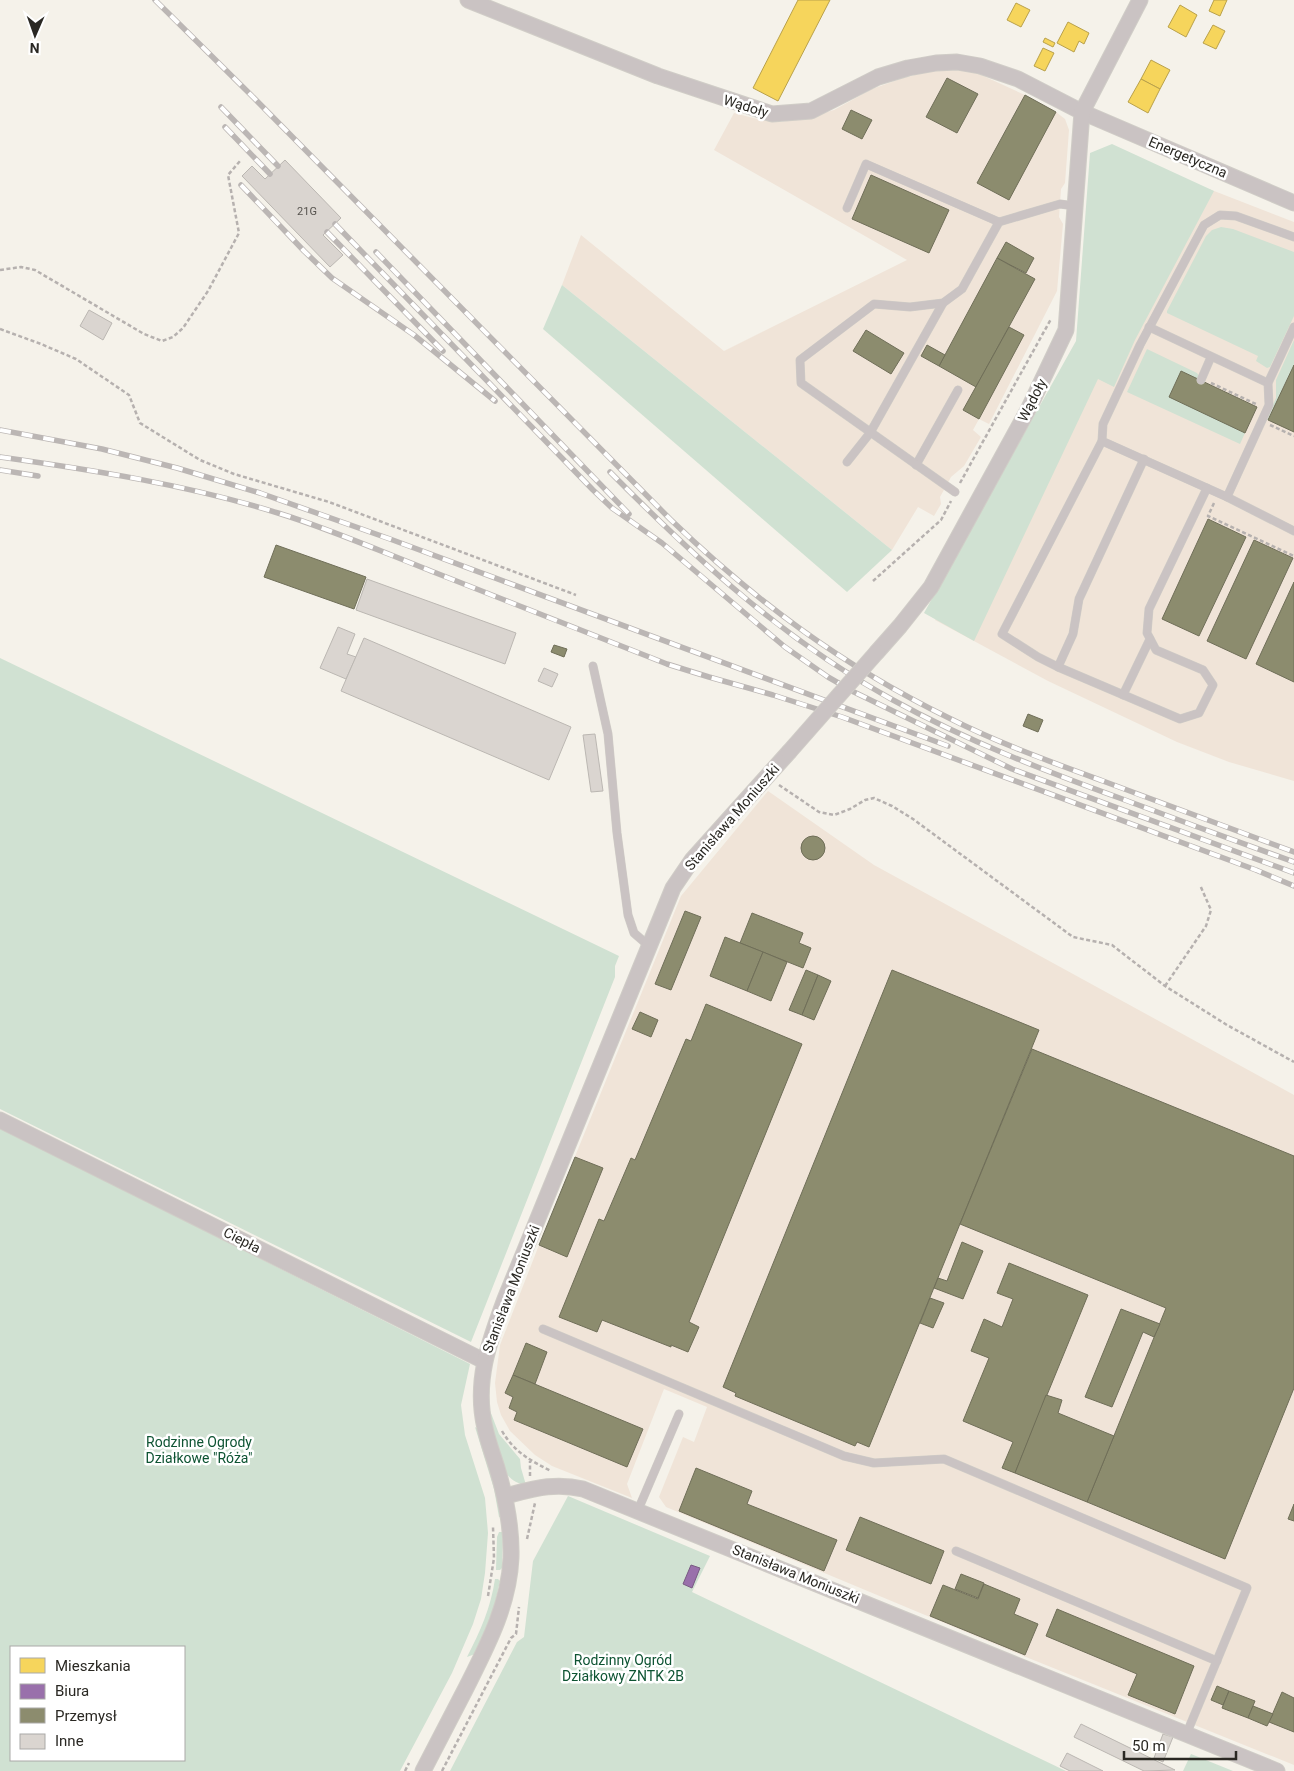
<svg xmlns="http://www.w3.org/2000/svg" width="1294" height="1771" font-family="Roboto,sans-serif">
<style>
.industrial{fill:#f0e4d8}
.green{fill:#d0e1d2;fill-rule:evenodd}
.homes{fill:#f6d55c;stroke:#b9a14b}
.offices{fill:#9970ab;stroke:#785a82}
.industry{fill:#8c8c6e;stroke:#6f6e58}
.building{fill:#dad5d0;stroke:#bbb7b2}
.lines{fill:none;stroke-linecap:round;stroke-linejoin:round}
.lane-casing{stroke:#d0cdc7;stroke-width:9}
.street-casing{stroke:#d0cdc7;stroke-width:17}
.path{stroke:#b6b1af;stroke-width:2.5;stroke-dasharray:4 2.5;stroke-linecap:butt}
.lane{stroke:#cac3c3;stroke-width:8}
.street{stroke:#cac3c3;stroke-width:15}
.rail-casing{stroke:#bbb6b4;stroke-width:5.5}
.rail{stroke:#fff;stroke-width:4;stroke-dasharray:11;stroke-linecap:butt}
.street-bridge-casing{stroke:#d0cdc7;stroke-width:17;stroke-linecap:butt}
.street-bridge{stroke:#cac3c3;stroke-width:15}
.labels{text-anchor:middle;stroke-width:5;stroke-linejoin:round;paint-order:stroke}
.number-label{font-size:11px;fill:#56534e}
.street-label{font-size:14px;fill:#2a2823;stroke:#fff}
.park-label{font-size:14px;fill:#0d5332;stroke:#fff}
</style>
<rect width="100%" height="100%" fill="#f5f2ea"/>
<g class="industrial">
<path d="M960 68 977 73 1025 95 1056 112 1065 119 1069 130 1065 183 1061 189 1059 217 1063 224 1057 291 989 424 979 419 973 430 981 437 964 466 951 477 940 497 941 504 934 516 918 507 892 550 562 285 581 235 724 351 907 260 714 150 734 113 761 120 781 122 813 116 834 110 872 89 903 78 930 71Z"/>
<path d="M1209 189 1294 222V781L1229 762 1177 742 1048 681 935 620 1032 464Z"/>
<path d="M768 791 874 865 1294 1095V1765L1026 1657 666 1507 659 1497 683 1437 694 1442 707 1407 664 1389 627 1484 632 1498 552 1466 535 1455 510 1431 501 1415 497 1402 495 1383 500 1345 539 1245 681 896Z"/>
</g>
<g class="green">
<path d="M1112 144 1214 191 1135 340 1114 387 1098 379 974 641 924 613 1076 341 1090 153Z"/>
<path d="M1221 227 1233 229 1294 252V316L1270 367 1267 368 1256 361 1258 356 1167 313V311L1206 236 1212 230Z"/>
<path d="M562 285 892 550 847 592 543 329Z"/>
<path d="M1294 340V365L1268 420 1266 419 1276 398V380Z"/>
<path d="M1147 349 1197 373 1199 376 1197 379 1245 433 1240 444 1127 392Z"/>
<path d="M0 658 619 956 615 966V977L471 1342 0 1109Z"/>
<path d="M0 1128 470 1364 461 1405 465 1435 485 1498 488 1533 485 1573 481 1599 473 1624 452 1673 400 1771H0ZM11 1647H184V1760H11Z"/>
<path d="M489 1408 499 1434 520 1459 521 1468 526 1485C518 1484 511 1480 506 1473 498 1460 491 1425 489 1408Z"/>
<path d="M475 1427 478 1429 496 1488 502 1518 499 1517 494 1489Z"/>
<path d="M568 1496 710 1556 692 1592 1066 1771H450L517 1642 524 1637 533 1561Z"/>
<path d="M499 1532H503L502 1568 500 1570H496L497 1537Z"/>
<path d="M495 1579H498L500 1581 492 1616 475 1654 467 1657C480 1632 491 1607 495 1579Z"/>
<path d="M1191 1754 1233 1771H1183Z"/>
</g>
<g class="homes">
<path d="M798 0H830L778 101 753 88Z"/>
<path d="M1214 0H1227L1220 16 1209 11Z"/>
<path d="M1016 3 1030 10 1021 27 1007 20Z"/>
<path d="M1180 5 1197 15 1186 37 1168 27Z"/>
<path d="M1068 22 1089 33 1084 44 1079 41 1074 52 1057 43Z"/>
<path d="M1213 25 1225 31 1216 49 1203 43Z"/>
<path d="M1045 38 1055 43 1053 47 1043 42Z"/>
<path d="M1043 48 1054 53 1045 71 1034 66Z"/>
<path d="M1151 60 1170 70 1160 89 1141 79Z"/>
<path d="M1141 79 1160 89 1148 113 1128 102Z"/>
</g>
<path class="offices" d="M691 1565 700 1568 692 1588 683 1584Z"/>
<g class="industry">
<path d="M947 78 978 94 957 133 926 117Z"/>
<path d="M1025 95 1056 112 1009 200 977 183Z"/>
<path d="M851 110 872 120 862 139 842 129Z"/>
<path d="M871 175 949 210 929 253 852 219Z"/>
<path d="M1006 242 1034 258 1026 273 997 258Z"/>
<path d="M997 258 1035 279 976 387 939 366Z"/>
<path d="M1009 327 1024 335 979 419 963 410Z"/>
<path d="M866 330 904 353 891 374 853 351Z"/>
<path d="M927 345 945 355 939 366 921 356Z"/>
<path d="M1294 365V432L1268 420Z"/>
<path d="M1181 371 1257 407 1245 433 1169 397Z"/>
<path d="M1208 519 1246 537 1199 636 1162 619Z"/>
<path d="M1254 540 1293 558 1246 659 1207 641Z"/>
<path d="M276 545 366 577 354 609 264 577Z"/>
<path d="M1294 582V682L1256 664Z"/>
<path d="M554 645 567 649 564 657 551 652Z"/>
<path d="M1028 714 1043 720 1038 732 1023 726Z"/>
<circle cx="813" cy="848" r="12"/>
<path d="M685 911 701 917 671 990 655 984Z"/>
<path d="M752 913 803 933 799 943 811 948 803 968 740 943Z"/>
<path d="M725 937 763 952 747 991 710 976Z"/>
<path d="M763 952 787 962 771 1001 747 991Z"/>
<path d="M806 970 818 975 802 1015 789 1010Z"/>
<path d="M892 970 1039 1030 869 1447 857 1442 855 1446 735 1396 736 1393 723 1387Z"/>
<path d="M818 975 831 981 814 1020 802 1015Z"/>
<path d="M706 1004 802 1044 689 1322 699 1327 688 1352 671 1345V1347L602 1320 597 1332 559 1317 599 1219 604 1221 631 1158 635 1160 686 1039 691 1041Z"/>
<path d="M640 1012 658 1020 651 1037 632 1029Z"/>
<path d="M1032 1049 1294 1156V1388L1225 1559 1087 1502 1166 1308 960 1224Z"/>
<path d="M575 1157 603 1168 567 1257 539 1245Z"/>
<path d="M962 1242 983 1251 963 1299 934 1288 938 1278 947 1281Z"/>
<path d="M1009 1263 1088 1295 1015 1473 1002 1468 1013 1442 963 1421 989 1358 971 1351 984 1319 1002 1327 1013 1299 997 1293Z"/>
<path d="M930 1298 944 1303 933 1328 920 1323Z"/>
<path d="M1121 1309 1160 1324 1154 1337 1143 1332 1112 1407 1085 1397Z"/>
<path d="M526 1343 547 1352 535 1384 513 1375Z"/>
<path d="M513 1375 643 1429 627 1467 514 1420 517 1412 509 1408 513 1397 505 1393Z"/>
<path d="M1046 1395 1062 1400 1058 1413 1114 1436 1087 1502 1015 1473Z"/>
<path d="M696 1468 752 1491 747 1504 837 1540 824 1571 679 1511Z"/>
<path d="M1294 1504V1521L1288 1519Z"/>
<path d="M860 1517 944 1551 931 1584 846 1550Z"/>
<path d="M961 1574 984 1583 978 1598 955 1589Z"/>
<path d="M984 1584 1020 1599 1014 1614 1038 1624 1025 1655 930 1616 943 1585 978 1599Z"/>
<path d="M1057 1609 1194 1666 1175 1714 1128 1695 1137 1674 1046 1636Z"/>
<path d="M1217 1686 1229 1691 1223 1705 1211 1700Z"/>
<path d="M1229 1691 1255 1701 1248 1718 1222 1708Z"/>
<path d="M1282 1692 1294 1698V1732L1269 1722Z"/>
<path d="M1253 1706 1273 1714 1267 1726 1248 1718Z"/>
</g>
<g class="building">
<path d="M285 160 341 218 323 235 343 255 330 267 242 176 252 166 265 179Z"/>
<path d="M89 310 112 323 103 340 80 326Z"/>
<path d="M367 579 516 633 505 664 356 610Z"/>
<path d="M338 627 355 634 347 654 356 657 346 679 320 668Z"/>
<path d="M364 638 571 727 549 780 341 691Z"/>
<path d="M544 668 558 674 552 687 538 681Z"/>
<path d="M595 734 603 791 591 792 583 735Z"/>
<path d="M1081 1724 1175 1770 1144 1771 1074 1737Z"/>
<path d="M1163 1734 1173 1737 1163 1762 1154 1758Z"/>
<path d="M1067 1753 1103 1771H1070L1060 1766Z"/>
</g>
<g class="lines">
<g class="lane-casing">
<g id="lane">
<path d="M847 208 866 164 999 222 1060 204 1075 206"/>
<path d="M1294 237 1236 216 1220 215 1204 225 1140 345 1103 424 1102 441 1227 497 1294 531"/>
<path d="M1149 327 1268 383"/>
<path d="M1201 380 1211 357"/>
<path d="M1102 441 1002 634 1038 657 1058 667 1180 719 1199 713 1213 685 1203 670 1156 650 1147 633 1149 609 1207 488"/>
<path d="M847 462 870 433 943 303"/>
<path d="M916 465 958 390"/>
<path d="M955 492 801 383 800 360 874 304 910 307 943 303 962 289 999 222"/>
<path d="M1227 497 1269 405 1268 383 1294 327"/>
<path d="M593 666 608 734 617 833 628 915 634 933 649 946"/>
<path d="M1058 667 1073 634 1079 599 1144 459"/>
<path d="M1123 695 1150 639"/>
<path d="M543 1329 844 1456 874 1463 944 1459 1247 1588 1186 1735"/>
<path d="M638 1510 679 1414"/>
<path d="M956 1551 1217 1661"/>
</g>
</g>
<g class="street-casing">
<g id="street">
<path d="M468 0 658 76 772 114 811 111 878 77 908 68 936 63 957 62 980 66 1018 79 1082 112 1294 203"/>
<path d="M877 652 900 626 931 587 1029 408 1066 330 1082 112 1140 0"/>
<path d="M0 1120 484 1361"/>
<path d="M505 1496C533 1489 554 1482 583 1489L1277 1771"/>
<path d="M423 1771C437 1744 451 1717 465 1690 486 1648 509 1606 511 1558 512 1527 506 1498 497 1468 493 1455 488 1442 485 1428 474 1382 489 1342 505 1299L673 888 692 860 789 752"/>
</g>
</g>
<g class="path">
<path d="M0 270 21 267 35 270 144 334 162 341 173 337 183 328 208 291 239 233 228 175 240 161"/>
<path d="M0 329 41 344 76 359 129 395 140 423 200 460 234 474 329 502 576 595"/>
<path d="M1211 383 1258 405"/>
<path d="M1270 425 1294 436"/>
<path d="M960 483 1051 319"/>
<path d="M1214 503 1208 516 1294 556"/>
<path d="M873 581 941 520 951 501"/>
<path d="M779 785 819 812 834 815 850 809 865 800 874 798 892 806 913 819 1073 937 1112 945 1165 986 1227 1025 1294 1062"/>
<path d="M1165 986 1206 926 1211 910 1200 885"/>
<path d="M502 1431C514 1452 531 1461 551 1471"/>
<path d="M530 1476V1461"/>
<path d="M527 1539 535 1503"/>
<path d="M488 1596 494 1558 493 1527"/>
<path d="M405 1771 409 1763"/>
<path d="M442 1771 511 1638 516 1634 519 1607"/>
</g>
<use href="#lane" class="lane"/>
<use href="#street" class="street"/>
<g class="rail-casing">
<g id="rail">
<path d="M155 0 251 95 670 519C755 601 843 666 949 718 998 743 1051 762 1103 781 1166 805 1230 828 1294 852"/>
<path d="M221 107 278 166"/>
<path d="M225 127 270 174"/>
<path d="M241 185 304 251 332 278 414 335 495 401"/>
<path d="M335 224 593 490 612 508 662 543 785 647 828 677 854 692 1012 769 1294 873"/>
<path d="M327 232 443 351"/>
<path d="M376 252 629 514"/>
<path d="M0 430 102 449 177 468 260 493 390 539 948 746"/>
<path d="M0 457C93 470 188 485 278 513 330 529 380 551 431 571 509 602 588 633 667 664L709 677 773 695 842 717 1256 870 1294 886"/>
<path d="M0 470 38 476"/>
<path d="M610 472C698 561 783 639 893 700 967 741 1045 771 1125 800 1181 821 1238 842 1294 862"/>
</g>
</g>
<use href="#rail" class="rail"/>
<g class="street-bridge-casing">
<path id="street-bridge" d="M789 752 877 652"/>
</g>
<use href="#street-bridge" class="street-bridge"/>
</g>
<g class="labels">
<g class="number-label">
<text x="307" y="215">21G</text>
</g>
<g class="street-label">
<text transform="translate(746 106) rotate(17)" y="5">Wądoły</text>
<text transform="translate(1188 157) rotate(23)" y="5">Energetyczna</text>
<text transform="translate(1032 400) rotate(-63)" y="5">Wądoły</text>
<text transform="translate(732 817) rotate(-49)" y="5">Stanisława Moniuszki</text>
<text transform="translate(242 1240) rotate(27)" y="5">Ciepła</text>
<text transform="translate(511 1289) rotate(-69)" y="5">Stanisława Moniuszki</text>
<text transform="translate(796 1574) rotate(22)" y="5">Stanisława Moniuszki</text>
</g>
<g class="park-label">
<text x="199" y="1447">Rodzinne Ogrody<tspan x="199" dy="16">Działkowe "Róża"</tspan></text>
<text x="623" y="1665">Rodzinny Ogród<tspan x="623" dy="16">Działkowy ZNTK 2B</tspan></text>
</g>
</g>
<rect x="10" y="1646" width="175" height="115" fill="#ffffff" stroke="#aaa9a7"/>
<rect x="20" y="1658" width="25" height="15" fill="#f6d55c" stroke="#aaa9a7"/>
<text x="55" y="1671" font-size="15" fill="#2a2823">Mieszkania</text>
<rect x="20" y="1684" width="25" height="15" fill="#9970ab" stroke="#aaa9a7"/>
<text x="55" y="1696" font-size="15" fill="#2a2823">Biura</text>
<rect x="20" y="1708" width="25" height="15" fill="#8c8c6e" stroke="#aaa9a7"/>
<text x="55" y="1721" font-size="15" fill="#2a2823">Przemysł</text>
<rect x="20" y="1734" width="25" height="15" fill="#dad5d0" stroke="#aaa9a7"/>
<text x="55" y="1746" font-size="15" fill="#2a2823">Inne</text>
<g transform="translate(35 35) rotate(182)" stroke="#ffffff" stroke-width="4" paint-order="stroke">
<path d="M0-4L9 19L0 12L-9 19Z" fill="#2a2823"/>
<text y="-8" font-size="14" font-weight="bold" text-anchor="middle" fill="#2a2823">N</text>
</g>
<path d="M1124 1751v8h112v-8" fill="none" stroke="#2a2823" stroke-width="2.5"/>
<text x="1132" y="1751" font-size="15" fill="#2a2823" stroke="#ffffff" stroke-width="4" paint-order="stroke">50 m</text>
</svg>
